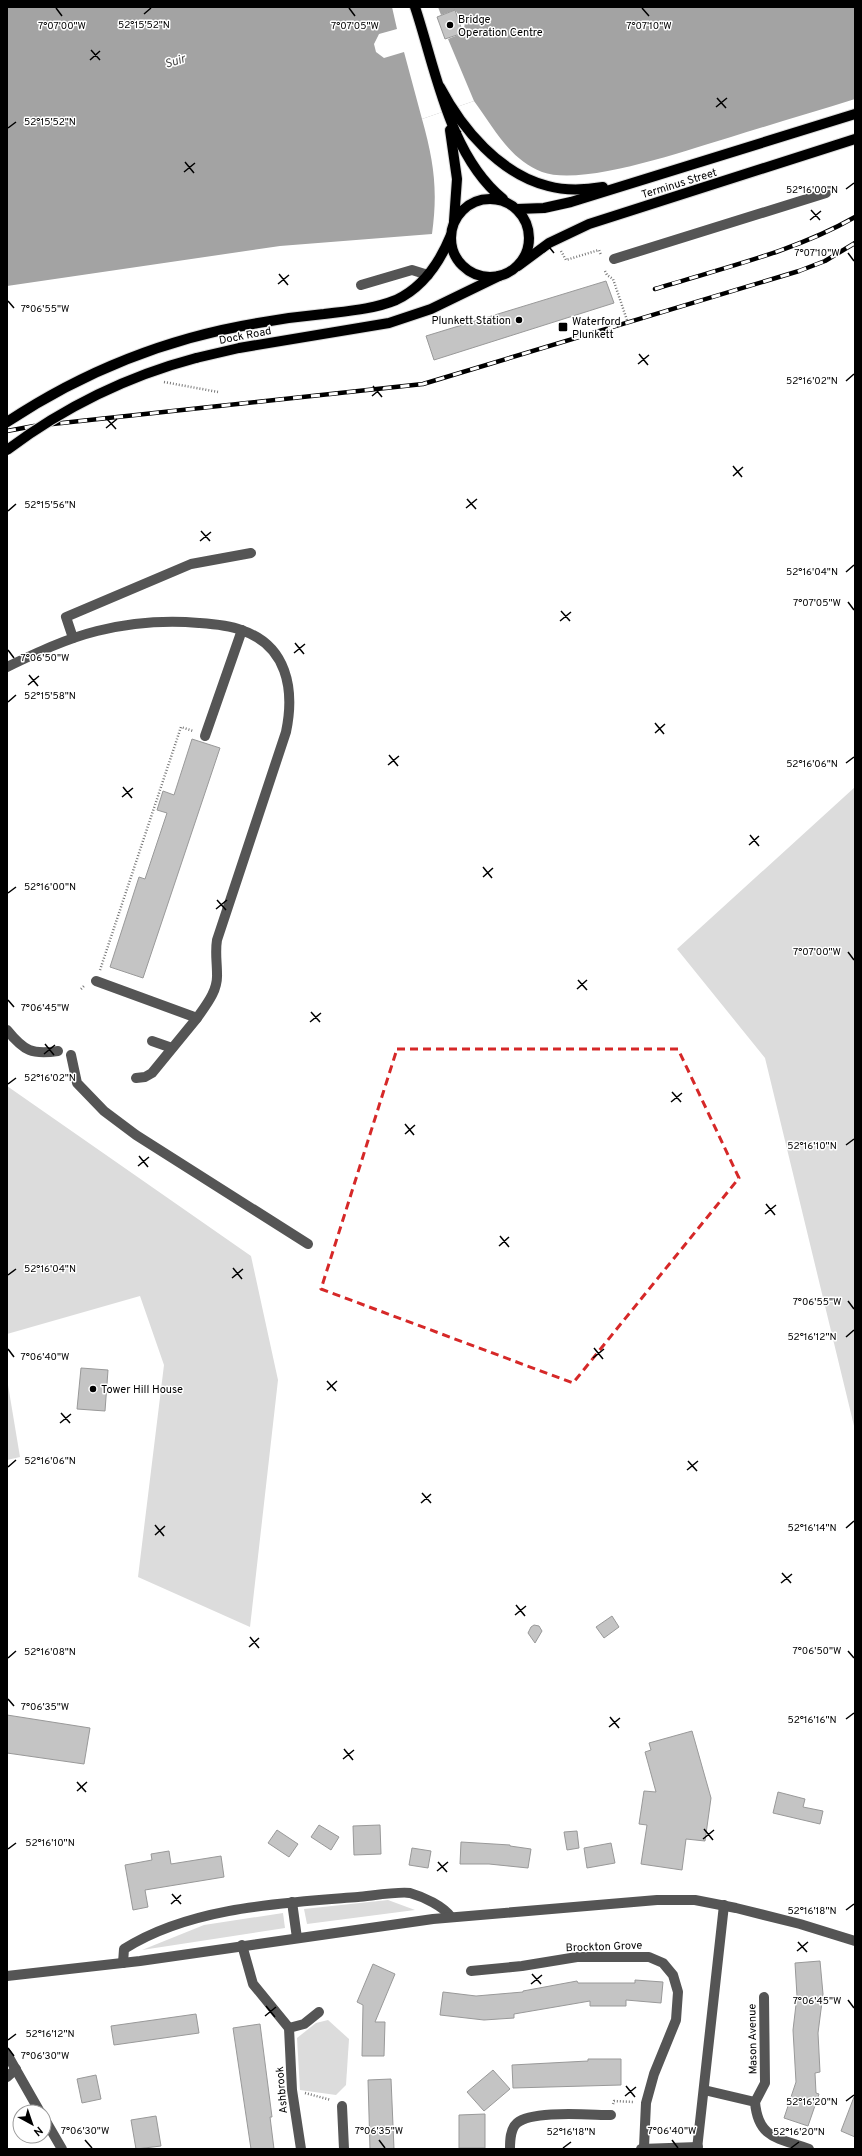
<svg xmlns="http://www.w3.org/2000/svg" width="862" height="2156" font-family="Overpass,sans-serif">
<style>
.green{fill:#dcdcdc}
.water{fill:#a3a3a3}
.pier{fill:#fff}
.building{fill:#c4c4c4;stroke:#999}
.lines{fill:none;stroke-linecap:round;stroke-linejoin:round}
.major-casing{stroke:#dbdbdb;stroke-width:12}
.path{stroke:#777;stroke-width:2.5;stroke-dasharray:1 2;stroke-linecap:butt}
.minor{stroke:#555;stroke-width:10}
.major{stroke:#000;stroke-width:10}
.rail-casing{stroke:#000;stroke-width:4.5}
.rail{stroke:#fff;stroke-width:3;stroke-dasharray:9;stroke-linecap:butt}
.major-bridge-casing{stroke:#dbdbdb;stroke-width:12;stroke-linecap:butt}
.major-bridge{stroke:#000;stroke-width:10}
.marked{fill:none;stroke:#d62828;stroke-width:3;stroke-dasharray:8 5;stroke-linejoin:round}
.ticks{fill:none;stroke:#000;stroke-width:1.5}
.poi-dot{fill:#000;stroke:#fff;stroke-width:1.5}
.labels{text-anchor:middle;stroke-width:3;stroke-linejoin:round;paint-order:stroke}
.poi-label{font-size:11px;fill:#000;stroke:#fff;text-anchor:start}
.street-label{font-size:11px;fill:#000;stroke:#fff}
.water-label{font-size:12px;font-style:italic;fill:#444;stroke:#fff}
.ticks-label{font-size:10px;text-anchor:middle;fill:#000;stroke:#fff;stroke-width:3;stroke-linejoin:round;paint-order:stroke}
</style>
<rect width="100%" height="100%" fill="#fff"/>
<g class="green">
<path d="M855 787V1430L765 1058 677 949Z"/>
<path d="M7 1086 251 1256 278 1380 250 1627 138 1577 164 1365 140 1296 7 1334Z"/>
<path d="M7 1379 20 1457 7 1460Z"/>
<path d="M388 1900 415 1910 307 1924 304 1909Z"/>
<path d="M283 1913 285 1928 142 1950 204 1925Z"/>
<path d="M328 2020 349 2039 346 2085 336 2095 300 2090 297 2038 316 2023Z"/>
</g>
<path class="water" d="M7 7H855V99C814 112 772 124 731 137 687 150 583 187 542 172 509 159 494 128 474 101L422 119C434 162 438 190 432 234L280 246 7 286Z"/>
<path class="pier" d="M392 7H438L441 15 455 10 465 23 463 33 448 39 474 101 422 119 404 52 384 58 376 52 374 44 379 34 397 29Z"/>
<g class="building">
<path d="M455 10 463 33 445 39 437 17Z"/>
<path d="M606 281 614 303 434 360 426 336Z"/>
<path d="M192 739 220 748 143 978 110 967 139 877 145 879 167 813 157 810 163 791 174 795Z"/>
<path d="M81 1368 108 1370 105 1411 77 1409Z"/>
<path d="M612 1616 619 1627 604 1638 596 1627Z"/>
<path d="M534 1625 539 1626 542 1631 535 1643 528 1633 531 1627Z"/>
<path d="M7 1715 90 1728 84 1764 7 1753Z"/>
<path d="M692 1731 711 1798 705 1841 686 1839 682 1870 641 1864 647 1825 639 1824 644 1791 656 1792 645 1752 651 1750 649 1743Z"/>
<path d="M778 1792 805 1799 803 1807 823 1811 820 1824 773 1813Z"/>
<path d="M319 1825 339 1837 331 1850 311 1837Z"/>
<path d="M380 1825 381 1854 354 1855 353 1826Z"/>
<path d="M277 1830 298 1844 289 1857 268 1843Z"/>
<path d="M577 1831 579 1848 567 1850 564 1832Z"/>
<path d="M461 1842 510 1845V1846L531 1849 528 1868 489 1864H460Z"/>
<path d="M611 1843 615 1863 587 1868 584 1848Z"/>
<path d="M412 1848 431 1851 428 1868 409 1865Z"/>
<path d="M169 1851 171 1864 221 1856 224 1877 145 1890 148 1907 133 1910 125 1865 152 1860 151 1854Z"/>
<path d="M820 1961 823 1994 818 2033 820 2072 815 2073 816 2093 819 2094 808 2126 784 2118 796 2082 793 2030 797 1996 795 1963Z"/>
<path d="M373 1964 395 1974 375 2022H385L384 2056H362L363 2005 357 2002Z"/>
<path d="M635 1980 663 1982 661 2003 626 2000V2006H590V2001L514 2014V2018L484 2020 440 2015 443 1992 476 1996 523 1992V1991L577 1981 578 1983H635Z"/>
<path d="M196 2014 199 2033 114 2045 111 2026Z"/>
<path d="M260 2024 272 2117H270L274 2149H251L233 2028Z"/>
<path d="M588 2059H621V2085L513 2088 512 2065 588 2061Z"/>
<path d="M493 2070 510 2089 484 2111 467 2092Z"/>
<path d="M96 2075 101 2099 82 2103 77 2079Z"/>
<path d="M391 2079 394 2149H370L368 2080Z"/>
<path d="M854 2097H855V2137L841 2131Z"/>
<path d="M485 2114V2148H459V2115Z"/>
<path d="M156 2116 161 2146 136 2149 131 2120Z"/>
</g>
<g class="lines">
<g class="major-casing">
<g id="major">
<path d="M415 7C436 70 449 155 503 199"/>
<path d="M440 87C462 129 500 174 548 186 566 191 585 190 603 187"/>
<path d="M450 130 457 179 454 221"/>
<circle cx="490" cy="238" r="39"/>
<path d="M517 209 544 208 571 202 855 114"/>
<path d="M518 266 549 243 589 224 855 139"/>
<path d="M196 358 239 348 389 323 431 309 499 276"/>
<path d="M7 422C84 371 167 338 258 323 280 319 302 316 324 314 348 311 374 309 396 300 424 287 440 262 451 235"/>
</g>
</g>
<g class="path">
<path d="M561 251 566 260 599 250 601 255"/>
<path d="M605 271 607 275 613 279 627 320"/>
<path d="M164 382 218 392"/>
<path d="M100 970 181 727 193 731"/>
<path d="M81 989 85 985"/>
<path d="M305 2093 331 2100"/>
<path d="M613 2104 614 2101 634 2102"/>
</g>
<g class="minor">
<path d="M614 259 826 193"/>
<path d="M361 285 412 270 428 275"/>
<path d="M73 638 66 617 191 564 251 553"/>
<path d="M7 667C36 653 65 639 97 631 130 623 165 620 199 623 213 624 228 625 241 630 287 645 295 689 286 732L217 940C215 952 217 962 217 974 218 991 206 1005 197 1018L96 981"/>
<path d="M205 736 242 630"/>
<path d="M7 1030C24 1051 32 1055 58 1051"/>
<path d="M152 1041 172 1048"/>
<path d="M71 1055 77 1083 104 1111 136 1135 308 1244"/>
<path d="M136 1078 145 1077 152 1073 197 1018"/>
<path d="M292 1902 297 1938"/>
<path d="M242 1945 253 1984 289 2028 292 2090 301 2149"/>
<path d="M123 1963 124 1949C190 1907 281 1903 358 1897 370 1896 400 1891 410 1893 424 1897 443 1906 451 1917"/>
<path d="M471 1971 522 1966 577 1957H649L663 1963 673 1975 678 1992 676 2020 654 2074 646 2103 644 2147"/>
<path d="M7 1976 140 1961 433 1919 657 1900H695L736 1908 800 1924 855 1941"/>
<path d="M289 2028 304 2024 319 2012"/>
<path d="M7 2054 40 2112"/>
<path d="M7 2077 16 2069"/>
<path d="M704 2090 755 2102C758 2139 779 2138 809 2149"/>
<path d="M755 2102 765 2083 764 1997"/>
<path d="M342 2106 344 2149"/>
<path d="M44 2118 62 2149"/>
<path d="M510 2149C510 2141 510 2129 517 2123 532 2110 590 2115 611 2115"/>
<path d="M641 2149 698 2147"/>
<path d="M697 2149 724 1905"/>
</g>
<use href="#major" class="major"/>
<g class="rail-casing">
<g id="rail">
<path d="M655 289C722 268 794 252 855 217"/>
<path d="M7 431 34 426 423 384 799 271 825 261 855 243"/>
</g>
</g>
<use href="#rail" class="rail"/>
<g class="major-bridge-casing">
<path id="major-bridge" d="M7 450C63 408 128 376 196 358"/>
</g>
<use href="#major-bridge" class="major-bridge"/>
</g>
<path class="marked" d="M397 1049H678L739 1178 573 1383 321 1289Z"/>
<path class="ticks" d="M56 8 62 16M349 8 355 16M642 8 649 16M144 14 151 8M91 50 100 60M90 60 100 51M717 98 726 108M716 107 727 98M8 128 16 122M451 130 460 140M450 140 461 131M185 162 194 173M184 172 195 163M846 189 854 183M811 210 820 220M810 220 821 211M545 242 554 253M544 252 555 243M848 253 854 261M279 274 288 285M278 284 289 275M8 301 14 308M639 354 648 365M638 364 649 355M846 381 854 374M373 386 382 397M372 396 383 387M107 419 116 429M106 428 117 419M733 466 742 477M733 476 743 467M467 499 476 509M466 508 477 499M8 511 16 504M201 531 210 541M200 541 211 532M846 572 854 565M848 602 854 610M561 611 570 621M560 621 571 612M295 643 304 654M8 650 14 658M294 653 305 644M29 675 38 686M28 685 39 676M8 702 16 695M655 723 664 734M655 733 665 724M389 755 398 766M846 763 854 757M388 765 399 756M123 787 132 798M122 797 133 788M750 835 759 846M749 845 759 836M483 867 492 878M483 877 493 868M8 893 16 887M217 900 226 910M216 909 227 900M848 952 854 960M578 980 587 990M577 989 587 980M8 1000 14 1007M311 1012 320 1022M310 1022 321 1013M45 1044 54 1055M44 1054 55 1045M8 1084 16 1078M672 1092 681 1102M671 1102 682 1093M405 1124 414 1135M405 1134 415 1125M846 1145 854 1139M139 1156 148 1167M138 1166 149 1157M766 1204 775 1215M765 1214 776 1205M500 1236 509 1247M499 1246 509 1237M233 1268 242 1279M8 1275 16 1269M232 1278 243 1269M848 1301 854 1309M846 1337 854 1330M594 1348 603 1359M8 1349 14 1357M593 1358 604 1349M327 1381 336 1391M327 1390 337 1381M61 1413 70 1423M60 1423 71 1414M688 1461 697 1471M8 1467 16 1460M687 1470 698 1461M422 1493 431 1503M421 1503 431 1494M155 1525 164 1536M846 1528 854 1521M155 1535 165 1526M782 1573 791 1583M781 1583 792 1574M516 1605 525 1616M515 1615 526 1606M250 1637 259 1648M249 1647 259 1638M848 1651 854 1658M8 1658 16 1651M8 1699 14 1706M610 1717 619 1728M846 1719 854 1713M609 1727 620 1718M344 1749 353 1760M343 1759 354 1750M77 1782 86 1792M77 1791 87 1782M704 1829 713 1840M703 1839 714 1830M8 1849 16 1843M438 1862 447 1872M437 1871 448 1862M172 1894 181 1904M171 1904 181 1895M846 1910 854 1904M798 1942 807 1952M797 1951 808 1942M532 1974 541 1984M531 1984 542 1975M848 2000 854 2008M266 2006 275 2017M265 2016 276 2007M8 2040 16 2034M8 2048 14 2056M626 2086 635 2097M625 2096 636 2087M846 2101 854 2095M85 2140 92 2148M379 2140 385 2148M672 2140 678 2148M563 2148 571 2142M791 2148 799 2142"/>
<g class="poi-dot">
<circle cx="450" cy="25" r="4"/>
<circle cx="519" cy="320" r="4"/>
<rect x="558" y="322" width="10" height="10" rx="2"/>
<circle cx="93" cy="1389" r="4"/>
</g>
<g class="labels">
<g class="poi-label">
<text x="458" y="23">Bridge<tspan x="458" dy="13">Operation Centre</tspan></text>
<text x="511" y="324" text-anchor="end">Plunkett Station</text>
<text x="572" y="325">Waterford<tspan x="572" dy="13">Plunkett</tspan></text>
<text x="101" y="1393">Tower Hill House</text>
</g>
<g class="street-label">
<text transform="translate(679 183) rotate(-17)" y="4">Terminus Street</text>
<text transform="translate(245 335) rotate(-11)" y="4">Dock Road</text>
<text transform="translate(604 1946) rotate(-2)" y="4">Brockton Grove</text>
<text transform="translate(752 2039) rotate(-91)" y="4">Mason Avenue</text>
<text transform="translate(281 2090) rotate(-95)" y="4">Ashbrook</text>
</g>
<g class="water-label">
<text transform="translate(175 61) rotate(-18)" y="4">Suir</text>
</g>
</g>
<g class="ticks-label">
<text x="144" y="28">52°15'52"N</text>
<text x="62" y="29">7°07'00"W</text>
<text x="355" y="29">7°07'05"W</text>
<text x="649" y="29">7°07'10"W</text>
<text x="50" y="125">52°15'52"N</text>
<text x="812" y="193">52°16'00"N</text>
<text x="817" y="256">7°07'10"W</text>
<text x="45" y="312">7°06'55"W</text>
<text x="812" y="384">52°16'02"N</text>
<text x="50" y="508">52°15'56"N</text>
<text x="812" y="575">52°16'04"N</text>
<text x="817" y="606">7°07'05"W</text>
<text x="45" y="661">7°06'50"W</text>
<text x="50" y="699">52°15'58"N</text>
<text x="812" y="767">52°16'06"N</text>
<text x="50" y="890">52°16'00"N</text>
<text x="817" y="955">7°07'00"W</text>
<text x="45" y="1011">7°06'45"W</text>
<text x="50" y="1081">52°16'02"N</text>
<text x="812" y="1149">52°16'10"N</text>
<text x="50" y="1272">52°16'04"N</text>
<text x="817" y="1305">7°06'55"W</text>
<text x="812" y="1340">52°16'12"N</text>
<text x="45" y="1360">7°06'40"W</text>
<text x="50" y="1464">52°16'06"N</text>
<text x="812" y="1531">52°16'14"N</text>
<text x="817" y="1654">7°06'50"W</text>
<text x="50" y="1655">52°16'08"N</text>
<text x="45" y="1710">7°06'35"W</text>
<text x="812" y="1723">52°16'16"N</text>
<text x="50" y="1846">52°16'10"N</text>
<text x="812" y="1914">52°16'18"N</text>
<text x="817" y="2004">7°06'45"W</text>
<text x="50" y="2037">52°16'12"N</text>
<text x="45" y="2059">7°06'30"W</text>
<text x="812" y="2105">52°16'20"N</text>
<text x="85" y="2134">7°06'30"W</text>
<text x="379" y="2134">7°06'35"W</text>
<text x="672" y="2134">7°06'40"W</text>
<text x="571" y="2135">52°16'18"N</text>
<text x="799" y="2135">52°16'20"N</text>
</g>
<rect width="862" height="2156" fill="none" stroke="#000000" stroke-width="16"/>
<g transform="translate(32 2124) rotate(140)"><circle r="19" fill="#ffffff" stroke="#999999"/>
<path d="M0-3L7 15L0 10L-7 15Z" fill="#000000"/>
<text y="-6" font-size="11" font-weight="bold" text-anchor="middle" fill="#000000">N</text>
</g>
</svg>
